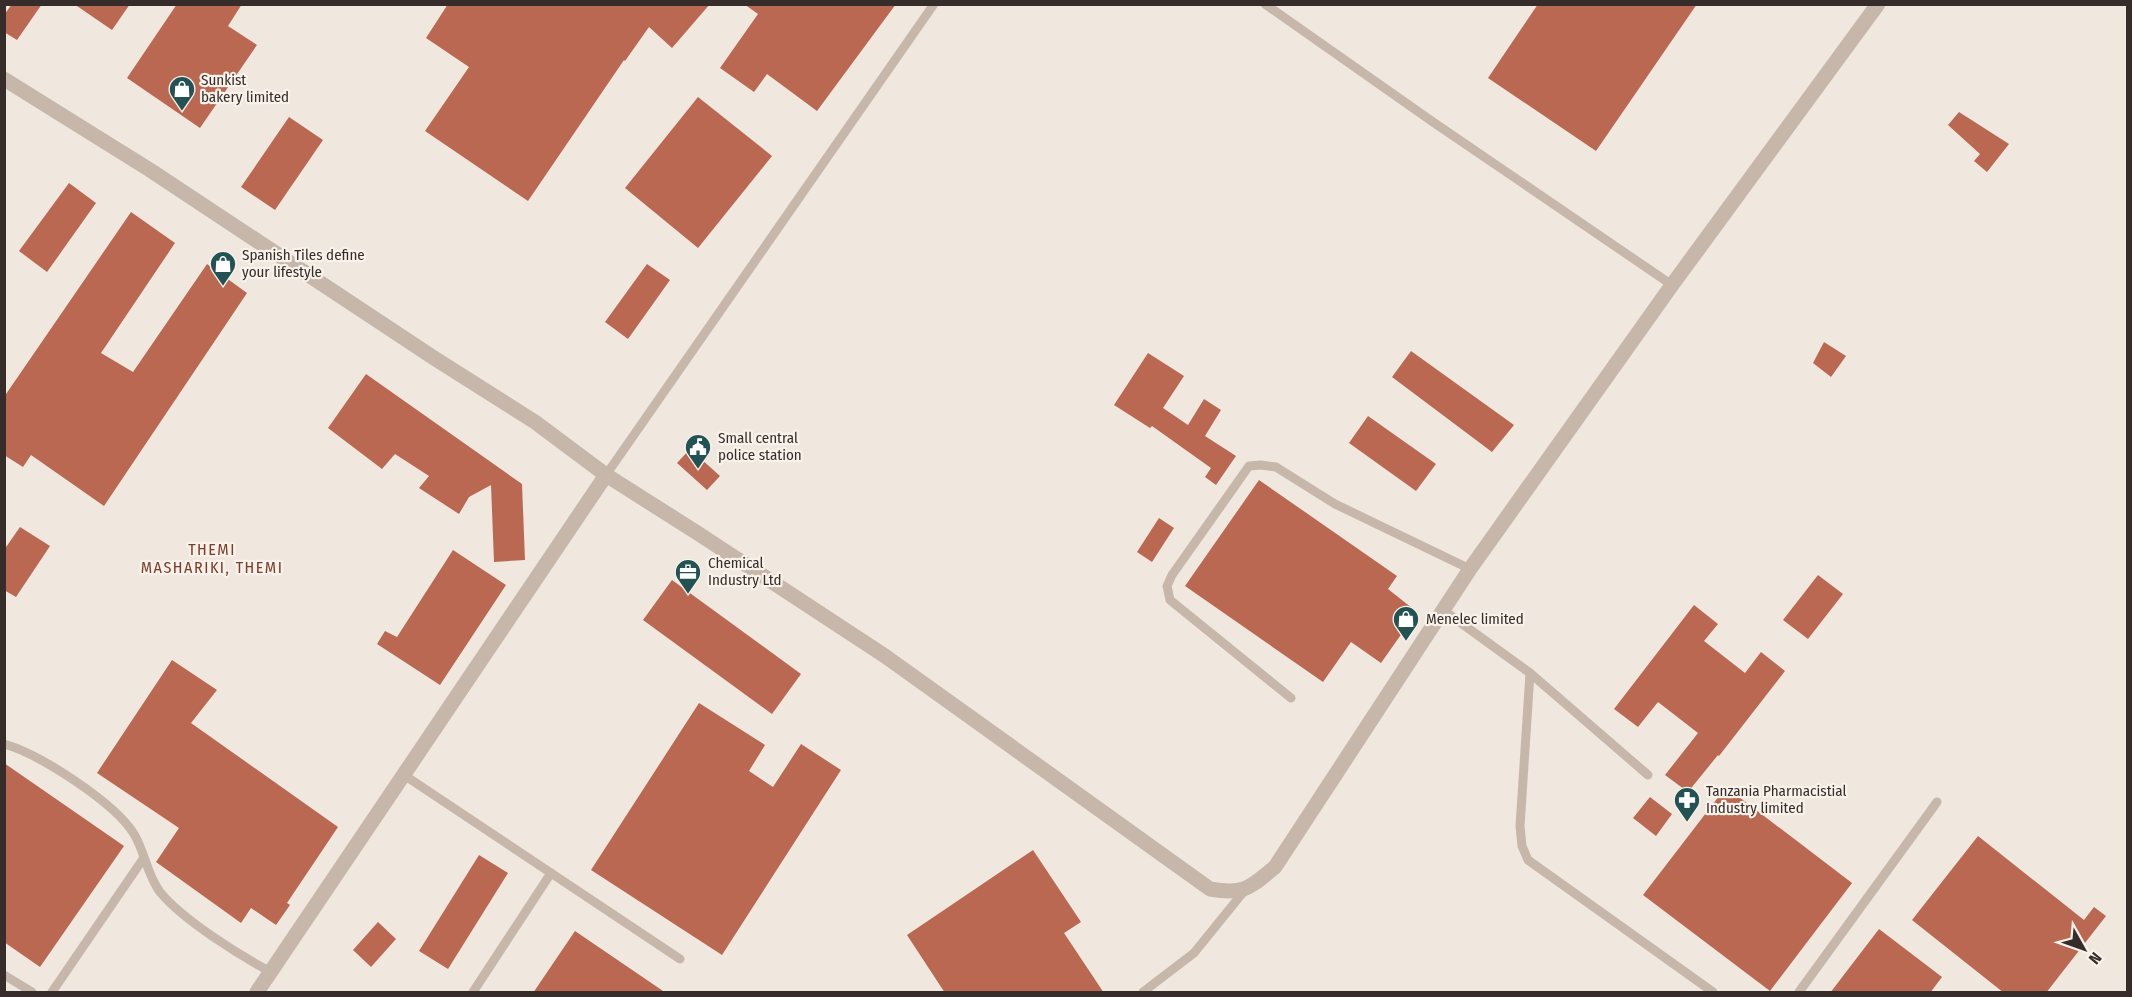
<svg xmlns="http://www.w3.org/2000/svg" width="2132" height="997" font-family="'Fira Sans Condensed',sans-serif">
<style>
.building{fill:#bb6852}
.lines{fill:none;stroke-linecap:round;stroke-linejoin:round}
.lane{stroke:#c7b7ab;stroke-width:9}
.street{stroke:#c7b7ab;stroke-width:15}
.labels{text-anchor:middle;stroke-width:4.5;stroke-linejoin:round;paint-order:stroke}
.poi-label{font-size:15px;fill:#362d2a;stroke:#f8f2eb;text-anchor:start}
.neighbourhood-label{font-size:16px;letter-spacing:1.5px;fill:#7e3c2a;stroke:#f8f2eb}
</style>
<rect width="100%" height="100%" fill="#f0e7df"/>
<g class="building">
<path d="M12 4H42L17 40 4 32V15Z"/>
<path d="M74 4H130L112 30Z"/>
<path d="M177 4H242L228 26 257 45 200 128 127 78Z"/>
<path d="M448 4H710L672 48 649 27 625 61 624 60 528 201 425 131 469 67 426 38Z"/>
<path d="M744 4H896L817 111 767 74 754 92 720 68 758 14Z"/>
<path d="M1538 4H1697L1596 151 1488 78Z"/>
<path d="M698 97 772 156 698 248 625 188Z"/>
<path d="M1959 112 2009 144 1987 172 1974 161 1980 154 1948 125Z"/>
<path d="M289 117 323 140 275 210 241 187Z"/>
<path d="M69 183 96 203 47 272 19 251Z"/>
<path d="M131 212 175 243 101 353 133 372 207 264 247 293 104 506 31 455 23 467 4 455V397Z"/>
<path d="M647 264 670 280 628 339 605 322Z"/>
<path d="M1824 342 1846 356 1831 377 1813 363Z"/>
<path d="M1411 351 1514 425 1492 452 1392 377Z"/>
<path d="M1148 353 1184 376 1163 408 1188 425 1204 399 1221 410 1205 436 1236 456 1216 485 1205 477 1211 468 1152 426 1150 428 1114 405Z"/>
<path d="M366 374 522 484 525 560 494 562 491 485 469 497 459 514 419 488 429 476 395 454 382 469 328 428Z"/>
<path d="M1368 416 1436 464 1416 491 1349 443Z"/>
<path d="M690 449 720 476 707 490 677 463Z"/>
<path d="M1259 480 1397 576 1388 589 1417 612 1381 663 1351 642 1323 682 1185 586Z"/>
<path d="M1159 518 1174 528 1152 562 1137 552Z"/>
<path d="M20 527 50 546 16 597 4 590V550Z"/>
<path d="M453 550 506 585 440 685 377 644 385 631 397 637Z"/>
<path d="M1818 575 1843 594 1808 639 1783 620Z"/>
<path d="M672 580 801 674 772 714 643 620Z"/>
<path d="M1694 605 1718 624 1704 641 1745 673 1761 652 1785 671 1719 756 1718 755 1688 792 1665 775 1698 733 1658 702 1638 727 1614 709Z"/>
<path d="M172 660 217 690 191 723 338 827 287 903 290 905 276 925 251 908 241 923 156 862 179 828 97 773Z"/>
<path d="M699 703 765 745 749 771 773 787 801 744 841 770 722 955 591 870Z"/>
<path d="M4 763 124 846 40 967 4 942Z"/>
<path d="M1726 787 1852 883 1770 991 1643 895Z"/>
<path d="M1650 797 1672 814 1656 836 1633 818Z"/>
<path d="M1978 836 2084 920 2094 907 2106 916 2046 993H2004L1912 920Z"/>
<path d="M1033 850 1081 922 1064 933 1104 993H945L907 935Z"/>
<path d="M479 855 508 873 448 969 419 951Z"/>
<path d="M378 922 396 939 371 967 353 950Z"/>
<path d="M1879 929 1942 977 1930 993H1830Z"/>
<path d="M575 931 666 993H533Z"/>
</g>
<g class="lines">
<g class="lane">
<path d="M1265 4 1433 122 1672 285"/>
<path d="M606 475 934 4"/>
<path d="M1443 610 1530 673 1648 775"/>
<path d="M1530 673 1520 826 1522 846 1528 860 1713 992"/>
<path d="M1291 698 1170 600 1167 586 1172 575 1249 466 1261 465 1276 467 1335 504 1470 569"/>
<path d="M4 744C40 754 115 803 134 834 145 852 147 875 160 892 183 920 239 955 271 972"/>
<path d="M404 775 680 959"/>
<path d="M4 975 32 992"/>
<path d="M52 992 143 859"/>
<path d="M473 992 551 873"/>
<path d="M1143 992 1194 953 1245 890"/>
<path d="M1799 992 1937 802"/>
</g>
<g class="street">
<path d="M4 79 150 170 434 358 535 422 606 475 699 534 885 656 1210 889C1245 895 1249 888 1275 867L1470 569 1672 285 1878 4"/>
<path d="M257 992 606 475"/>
</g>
</g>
<defs>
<g id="shop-pin" transform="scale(1.35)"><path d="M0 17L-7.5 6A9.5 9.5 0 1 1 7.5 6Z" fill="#235254" stroke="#f8f2eb"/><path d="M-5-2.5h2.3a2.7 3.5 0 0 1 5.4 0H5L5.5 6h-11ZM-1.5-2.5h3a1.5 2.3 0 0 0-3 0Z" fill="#fff"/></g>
<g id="civic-pin" transform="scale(1.35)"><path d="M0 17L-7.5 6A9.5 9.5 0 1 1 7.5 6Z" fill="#235254" stroke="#f8f2eb"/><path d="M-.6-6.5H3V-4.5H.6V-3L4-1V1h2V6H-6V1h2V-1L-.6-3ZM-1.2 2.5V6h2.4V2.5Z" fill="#fff"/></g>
<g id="office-pin" transform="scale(1.35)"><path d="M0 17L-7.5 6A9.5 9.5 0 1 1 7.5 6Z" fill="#235254" stroke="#f8f2eb"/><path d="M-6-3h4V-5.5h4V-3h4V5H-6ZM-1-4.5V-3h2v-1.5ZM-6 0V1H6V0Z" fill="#fff"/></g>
<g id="pharmacy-pin" transform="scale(1.35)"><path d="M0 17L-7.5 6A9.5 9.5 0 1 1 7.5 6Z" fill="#235254" stroke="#f8f2eb"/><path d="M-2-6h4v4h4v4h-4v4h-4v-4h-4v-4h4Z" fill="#fff"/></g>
</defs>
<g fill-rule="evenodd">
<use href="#shop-pin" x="182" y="89"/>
<use href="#shop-pin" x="223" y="264"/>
<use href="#civic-pin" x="698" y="447"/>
<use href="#office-pin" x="688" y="572"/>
<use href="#shop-pin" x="1406" y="619"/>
<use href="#pharmacy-pin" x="1687" y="800"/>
</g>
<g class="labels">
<g class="poi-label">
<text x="201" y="85">Sunkist<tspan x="201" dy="17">bakery limited</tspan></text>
<text x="242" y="260">Spanish Tiles define<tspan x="242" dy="17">your lifestyle</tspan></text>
<text x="718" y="443">Small central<tspan x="718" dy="17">police station</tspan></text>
<text x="708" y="568">Chemical<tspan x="708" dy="17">Industry Ltd</tspan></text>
<text x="1426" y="624">Menelec limited</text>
<text x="1706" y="796">Tanzania Pharmacistial<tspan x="1706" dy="17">Industry limited</tspan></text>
</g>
<g class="neighbourhood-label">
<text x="212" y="555">THEMI<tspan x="212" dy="18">MASHARIKI, THEMI</tspan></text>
</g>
</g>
<rect width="2132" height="997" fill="none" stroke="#362d2a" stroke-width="12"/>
<g transform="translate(2084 949) rotate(130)" stroke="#f8f2eb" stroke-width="4.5" paint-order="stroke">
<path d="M0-4.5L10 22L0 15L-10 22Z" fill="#362d2a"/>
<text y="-9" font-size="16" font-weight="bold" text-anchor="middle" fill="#362d2a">N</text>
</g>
</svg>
